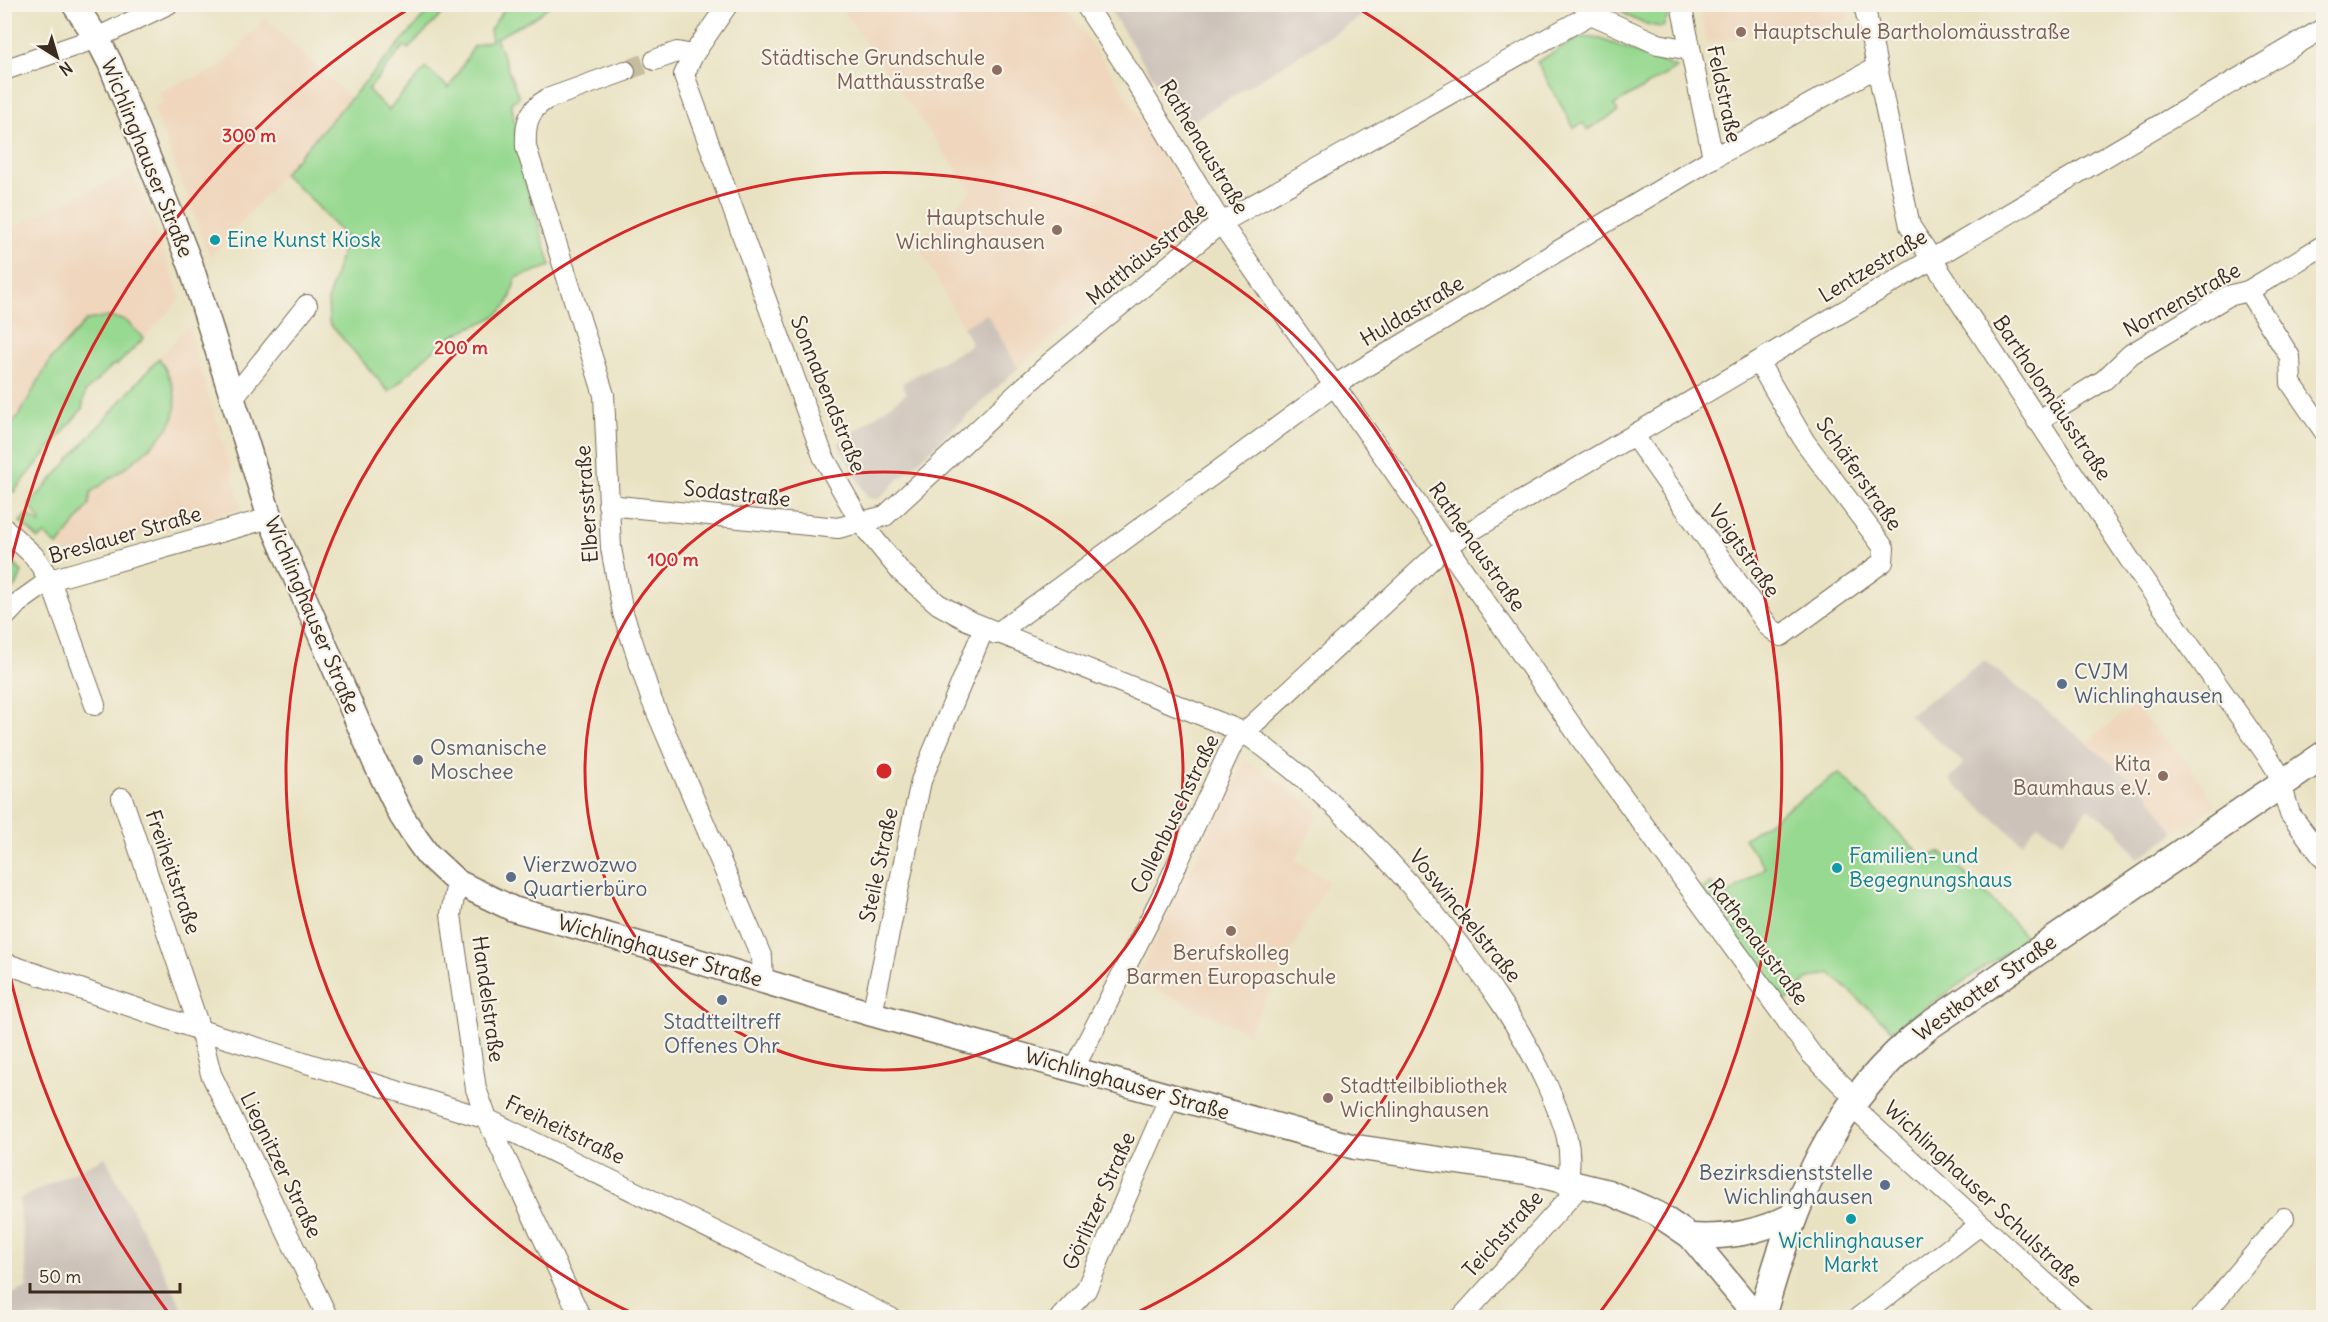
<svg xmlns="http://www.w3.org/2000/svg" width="2328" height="1322" font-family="Delius,sans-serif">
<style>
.built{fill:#efd6bc}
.industrial{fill:#cdc2b9}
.green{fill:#97d991;stroke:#698258;stroke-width:1.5}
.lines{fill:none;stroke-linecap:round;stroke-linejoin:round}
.minor-tunnel{stroke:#c6bda1;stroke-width:20;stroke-dasharray:20 10;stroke-linecap:butt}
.minor-casing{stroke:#786a57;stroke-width:22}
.tertiary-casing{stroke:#786a57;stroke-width:27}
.secondary-casing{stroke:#786a57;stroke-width:30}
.minor{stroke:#fff;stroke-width:20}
.tertiary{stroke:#fff;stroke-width:24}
.secondary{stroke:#fff;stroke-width:27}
.ring{fill:none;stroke:#d62828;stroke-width:3}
.education-dot{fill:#8d6e63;stroke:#f7f3e8;stroke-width:2}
.culture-dot{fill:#0f9aa8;stroke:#f7f3e8;stroke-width:2}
.service-dot{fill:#5c6f8a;stroke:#f7f3e8;stroke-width:2}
.worship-dot{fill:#6b7280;stroke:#f7f3e8;stroke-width:2}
.labels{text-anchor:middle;stroke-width:4.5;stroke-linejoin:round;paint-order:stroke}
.education-label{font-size:21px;fill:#785e54;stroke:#f7f3e8;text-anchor:end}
.street-label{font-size:21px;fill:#3b2a1e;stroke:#f7f3e8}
.culture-label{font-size:21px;fill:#0d838f;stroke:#f7f3e8;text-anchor:start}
.service-label{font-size:21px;fill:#4e5e75;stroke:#f7f3e8;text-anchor:start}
.worship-label{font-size:21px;fill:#5b616d;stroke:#f7f3e8;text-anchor:start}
.centre{fill:#d62828;stroke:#f7f3e8;stroke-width:3}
.ring-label{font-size:18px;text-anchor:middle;font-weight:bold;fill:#d62828;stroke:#f7f3e8;stroke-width:4.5;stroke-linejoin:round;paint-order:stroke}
</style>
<rect width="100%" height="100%" fill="#f7f3e8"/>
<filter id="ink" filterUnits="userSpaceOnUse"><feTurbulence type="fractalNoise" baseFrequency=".0167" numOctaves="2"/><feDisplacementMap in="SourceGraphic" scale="12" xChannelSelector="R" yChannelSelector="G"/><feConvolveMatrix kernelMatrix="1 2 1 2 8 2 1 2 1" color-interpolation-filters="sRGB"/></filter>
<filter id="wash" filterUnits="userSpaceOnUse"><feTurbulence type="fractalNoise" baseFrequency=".008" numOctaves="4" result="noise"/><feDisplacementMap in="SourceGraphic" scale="24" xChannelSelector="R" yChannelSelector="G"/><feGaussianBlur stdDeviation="1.35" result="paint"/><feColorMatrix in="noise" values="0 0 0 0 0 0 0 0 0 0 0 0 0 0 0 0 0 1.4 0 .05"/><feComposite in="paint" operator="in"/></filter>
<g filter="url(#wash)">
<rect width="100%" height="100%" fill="#e9e2c2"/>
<g class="built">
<path d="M839 5H1064L1117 81 1200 218 1066 325 1018 368 987 314 963 327 917 242 972 191Z"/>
<path d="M1699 5H1846L1849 20 1707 43Z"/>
<path d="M265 18 351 98 210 257 153 107 163 103 159 92 220 68Z"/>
<path d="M132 170 181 298 144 338 125 320 19 415 5 432 4 226 7 230Z"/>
<path d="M188 326 242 508 70 555 58 546 89 505 91 492 131 465 174 418 170 377 159 358Z"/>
<path d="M2133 706 2187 762 2216 805 2175 833 2146 791 2086 742Z"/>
<path d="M1245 761 1299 794 1319 815 1295 860 1328 881 1248 1033 1136 980Z"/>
</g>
<g class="industrial">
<path d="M1107 5H1380L1184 126Z"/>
<path d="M987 314 1018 368 878 499 868 498 838 444 907 393 902 383 972 345 963 327Z"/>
<path d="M1985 661 2146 791 2175 833 2138 859 2116 828 2088 808 2062 842 2038 824 2022 843 1949 780 1964 763 1908 715Z"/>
<path d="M105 1157 187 1317H5V1297L28 1287 19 1199Z"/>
</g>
<g class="green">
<path d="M434 5H451L408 49 404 46 368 90 388 110 426 68 449 88 474 46 492 40 490 30 507 5H550L534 18 496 38 519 98 511 102 524 176 551 266 515 278C510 326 480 317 448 339 427 353 408 375 389 392L329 323 328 299 346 238 310 198 283 174Z"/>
<path d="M1616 5H1665L1668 16 1663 27C1648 26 1624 18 1616 5Z"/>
<path d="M1580 37 1601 39 1677 68 1614 105 1618 112 1587 130 1583 123 1574 128 1537 62Z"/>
<path d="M109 317 125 320 144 338 116 366 114 364 85 392 82 409 14 492 5 489V432L19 415 51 359 87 320Z"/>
<path d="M159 358C169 374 180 396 174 416 166 441 113 477 91 492L89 505 58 546 45 535 39 539 20 522 27 514 41 524 40 519 29 505Z"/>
<path d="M5 555 22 572 17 585 5 597Z"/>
<path d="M1839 773 1923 857 1939 852 1948 857 2012 920 2026 939 1892 1030 1830 973 1807 980 1783 1004 1699 891 1711 883 1724 898 1765 867 1744 839Z"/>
</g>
</g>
<g filter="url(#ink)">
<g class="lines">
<path class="minor-tunnel" d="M625 71 655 60"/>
<g class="minor-casing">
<g id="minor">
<path d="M728 4 693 55 684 75 823 456 861 523 901 572 938 604 967 620 1243 732C1323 787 1389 856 1449 932 1487 980 1521 1028 1547 1085 1562 1120 1574 1142 1568 1181"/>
<path d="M1085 4 1133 77 1221 223 1588 749 1812 1055 1855 1098"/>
<path d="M1594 4 1591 14 1658 44 1690 50"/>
<path d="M1681 4 1713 158"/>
<path d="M1864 4 1910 226 2134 566 2269 758 2277 771 2290 814 2324 859"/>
<path d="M655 60 677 52 693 55"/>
<path d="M4 70 97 38 168 4"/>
<path d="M625 71 547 99C527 111 525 125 526 147L604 395 611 548 623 613 652 701 762 958 763 981"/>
<path d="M2248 291 2290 357 2291 383 2324 431"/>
<path d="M232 399 307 305"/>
<path d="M2037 421 2104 380 2131 354 2228 296 2248 291 2324 245"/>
<path d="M1634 436 1769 627 1781 636 1883 562 1884 548 1805 442 1759 363"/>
<path d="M608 505 838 528 885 516 1050 363 1221 223 1591 14"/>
<path d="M4 528 34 556 50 580 95 705"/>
<path d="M4 618 18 603 50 580 270 518"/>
<path d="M996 634 1335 385 1713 158 1877 67"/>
<path d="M122 798 200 1030 211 1074 328 1318"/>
<path d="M457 882 451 914 454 938 476 1089 487 1119 581 1318"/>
<path d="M4 963 200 1030 487 1119 891 1318"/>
<path d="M872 1014 921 781 984 628"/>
<path d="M1074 1068 1165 890 1233 743 1447 545 2324 28"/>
<path d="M1850 1105 2084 1318"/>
<path d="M1060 1318 1086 1290 1170 1096"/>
<path d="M1461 1318 1582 1184"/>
<path d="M1858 1318 1980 1225"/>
<path d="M2201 1318 2284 1218"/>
</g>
</g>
<g class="tertiary-casing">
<g id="tertiary">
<path d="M74 4 97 38 110 63 154 172 191 266 270 518 375 762 401 815 415 837 428 855 457 882 513 909 664 951 872 1014 1355 1147 1527 1172 1608 1192 1656 1213 1690 1236 1758 1318"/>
<path d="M1690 1236C1728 1238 1758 1233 1793 1215"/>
</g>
</g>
<g class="secondary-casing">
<path id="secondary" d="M1761 1318C1796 1199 1828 1102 1930 1025L2324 755"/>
</g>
<use href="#minor" class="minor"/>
<use href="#tertiary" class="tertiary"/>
<use href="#secondary" class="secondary"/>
</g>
</g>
<g class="ring">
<circle cx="884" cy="771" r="299"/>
<path d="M641 1317A598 598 0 1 1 1127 1317"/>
<path d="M167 1311A898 898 0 0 1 6 958M6 584A898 898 0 0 1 415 5M1353 5A898 898 0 0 1 1601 1311"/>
</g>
<g class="education-dot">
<circle cx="1741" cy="32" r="6"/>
<circle cx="997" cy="70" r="6"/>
<circle cx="1057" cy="230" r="6"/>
<circle cx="2163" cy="776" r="6"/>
<circle cx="1231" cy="931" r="6"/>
<circle cx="1328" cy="1098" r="6"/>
</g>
<g class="culture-dot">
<circle cx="215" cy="240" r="6"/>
<circle cx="1837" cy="868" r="6"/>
<circle cx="1851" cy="1219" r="6"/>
</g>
<g class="service-dot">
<circle cx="2062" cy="684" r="6"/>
<circle cx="511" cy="877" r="6"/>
<circle cx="722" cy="1000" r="6"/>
<circle cx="1885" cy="1185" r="6"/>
</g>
<circle class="worship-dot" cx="418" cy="760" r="6"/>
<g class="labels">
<g class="education-label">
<text x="1753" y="39" text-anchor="start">Hauptschule Bartholomäusstraße</text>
<text x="985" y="65">Städtische Grundschule<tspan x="985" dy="24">Matthäusstraße</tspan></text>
<text x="1045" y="225">Hauptschule<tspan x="1045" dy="24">Wichlinghausen</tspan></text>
<text x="2151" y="771">Kita<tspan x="2151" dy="24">Baumhaus e.V.</tspan></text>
<text x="1231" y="960" text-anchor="middle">Berufskolleg<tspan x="1231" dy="24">Barmen Europaschule</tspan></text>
<text x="1340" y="1093" text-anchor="start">Stadtteilbibliothek<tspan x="1340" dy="24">Wichlinghausen</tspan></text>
</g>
<g class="street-label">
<text transform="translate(1724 94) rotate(78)" y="7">Feldstraße</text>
<text transform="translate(1204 147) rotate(59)" y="7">Rathenaustraße</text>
<text transform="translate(147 158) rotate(68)" y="7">Wichlinghauser Straße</text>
<text transform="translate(1147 254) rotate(-39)" y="7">Matthäusstraße</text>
<text transform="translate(1873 266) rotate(-31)" y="7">Lentzestraße</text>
<text transform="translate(2182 300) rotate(-29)" y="7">Nornenstraße</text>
<text transform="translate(1412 311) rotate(-31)" y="7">Huldastraße</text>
<text transform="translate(828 394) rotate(68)" y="7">Sonnabendstraße</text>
<text transform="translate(2052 398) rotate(56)" y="7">Bartholomäusstraße</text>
<text transform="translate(1859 474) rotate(55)" y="7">Schäferstraße</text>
<text transform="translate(737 494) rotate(6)" y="7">Sodastraße</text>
<text transform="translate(587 504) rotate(-94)" y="7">Elbersstraße</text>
<text transform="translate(125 535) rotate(-16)" y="7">Breslauer Straße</text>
<text transform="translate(1477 547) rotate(55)" y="7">Rathenaustraße</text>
<text transform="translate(1744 551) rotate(55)" y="7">Voigtstraße</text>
<text transform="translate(312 615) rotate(67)" y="7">Wichlinghauser Straße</text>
<text transform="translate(1175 814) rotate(-64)" y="7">Collenbuschstraße</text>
<text transform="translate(879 865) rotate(-78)" y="7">Steile Straße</text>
<text transform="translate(173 872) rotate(71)" y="7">Freiheitstraße</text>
<text transform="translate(1465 916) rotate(51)" y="7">Voswinckelstraße</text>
<text transform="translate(1758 942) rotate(53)" y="7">Rathenaustraße</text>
<text transform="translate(660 951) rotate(16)" y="7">Wichlinghauser Straße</text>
<text transform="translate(1985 988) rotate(-35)" y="7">Westkotter Straße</text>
<text transform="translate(488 999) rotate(82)" y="7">Handelstraße</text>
<text transform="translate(1127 1084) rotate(16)" y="7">Wichlinghauser Straße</text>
<text transform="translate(565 1130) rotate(26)" y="7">Freiheitstraße</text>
<text transform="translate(281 1165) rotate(64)" y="7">Liegnitzer Straße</text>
<text transform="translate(1983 1194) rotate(43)" y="7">Wichlinghauser Schulstraße</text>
<text transform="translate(1099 1201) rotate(-66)" y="7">Görlitzer Straße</text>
<text transform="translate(1503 1234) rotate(-48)" y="7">Teichstraße</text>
</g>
<g class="culture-label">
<text x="227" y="247">Eine Kunst Kiosk</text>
<text x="1849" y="863">Familien- und<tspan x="1849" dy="24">Begegnungshaus</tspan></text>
<text x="1851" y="1248" text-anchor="middle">Wichlinghauser<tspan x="1851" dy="24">Markt</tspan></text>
</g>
<g class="service-label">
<text x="2074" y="679">CVJM<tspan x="2074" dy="24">Wichlinghausen</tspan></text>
<text x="523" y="872">Vierzwozwo<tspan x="523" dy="24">Quartierbüro</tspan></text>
<text x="722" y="1029" text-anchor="middle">Stadtteiltreff<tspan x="722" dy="24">Offenes Ohr</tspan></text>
<text x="1873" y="1180" text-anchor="end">Bezirksdienststelle<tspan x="1873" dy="24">Wichlinghausen</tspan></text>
</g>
<g class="worship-label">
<text x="430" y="755">Osmanische<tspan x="430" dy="24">Moschee</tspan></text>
</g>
</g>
<circle cx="884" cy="771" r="9" class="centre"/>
<g class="ring-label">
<text x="249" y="142">300 m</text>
<text x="461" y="354">200 m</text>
<text x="673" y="566">100 m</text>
</g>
<rect width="2328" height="1322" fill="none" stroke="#f7f3e8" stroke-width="24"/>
<g transform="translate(57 57) rotate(143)" stroke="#f7f3e8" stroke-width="4.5" paint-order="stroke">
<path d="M0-4.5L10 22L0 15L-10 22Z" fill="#3b2a1e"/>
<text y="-9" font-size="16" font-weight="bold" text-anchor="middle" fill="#3b2a1e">N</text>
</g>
<path d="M30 1283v9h150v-9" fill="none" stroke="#3b2a1e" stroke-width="3"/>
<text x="39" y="1283" font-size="18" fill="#3b2a1e" stroke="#f7f3e8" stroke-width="4.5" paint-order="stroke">50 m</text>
</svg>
